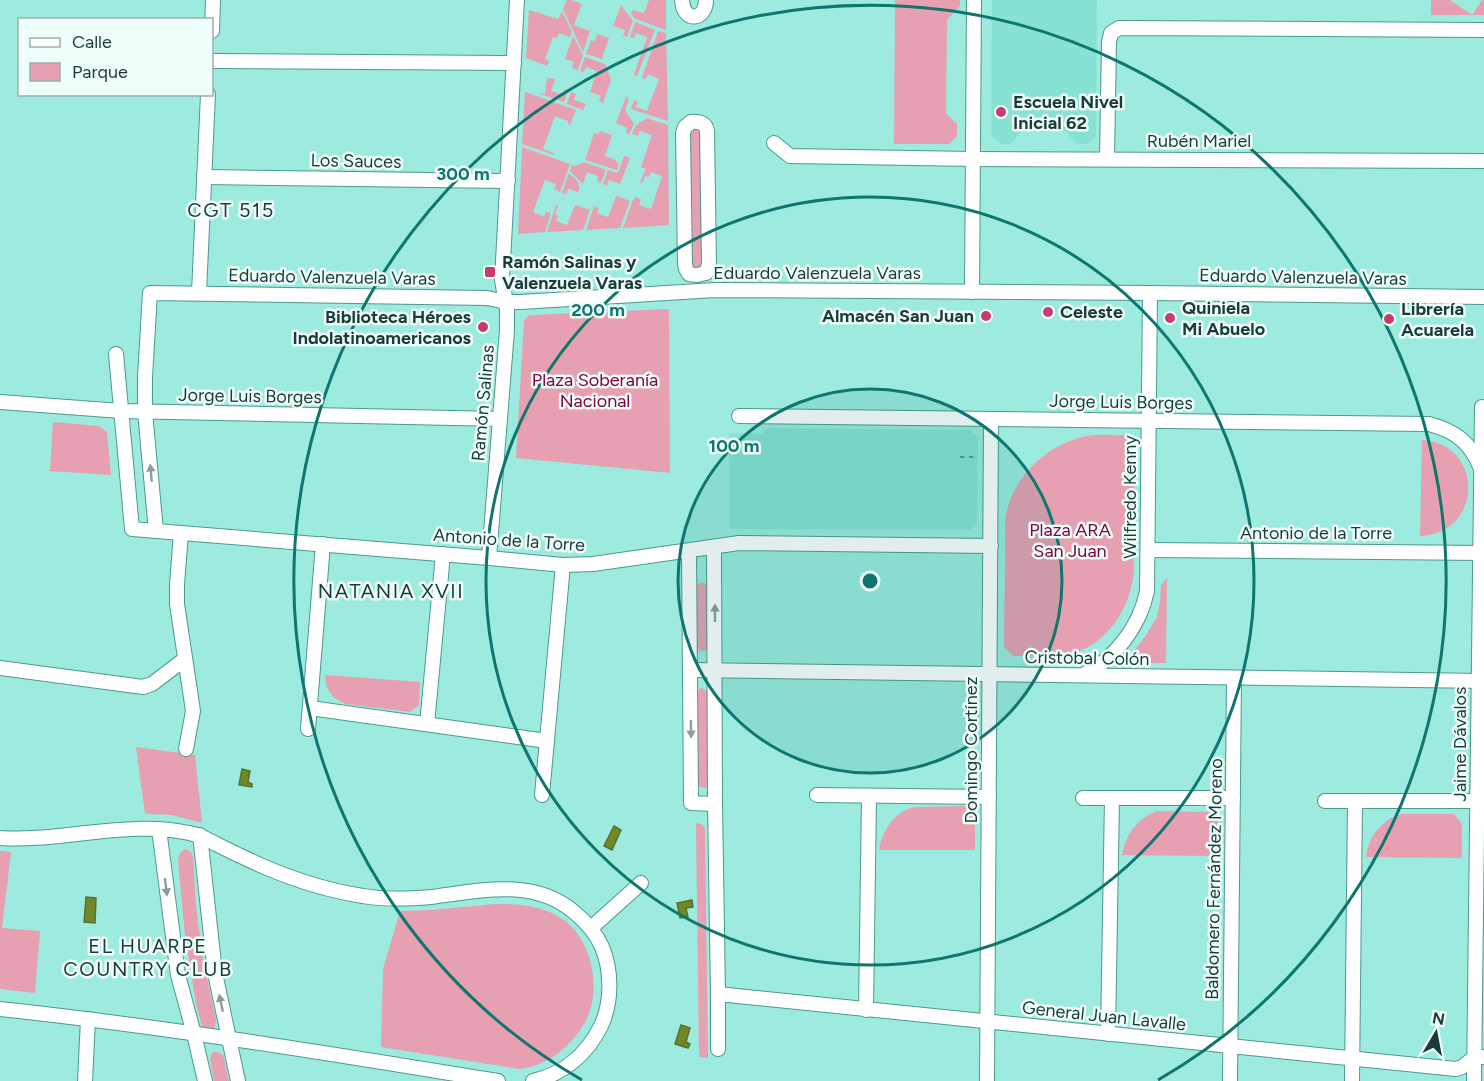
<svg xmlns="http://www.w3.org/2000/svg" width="1484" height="1081" font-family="Figtree,sans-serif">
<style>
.built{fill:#87e2d4}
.green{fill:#e6a0b1}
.water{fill:#6f8927;stroke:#56722c;stroke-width:1.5}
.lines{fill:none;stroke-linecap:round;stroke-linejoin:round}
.minor-casing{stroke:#4b9a8e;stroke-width:16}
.path{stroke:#5f988f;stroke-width:2;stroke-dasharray:4.5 4.5;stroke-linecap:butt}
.minor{stroke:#fff;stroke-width:14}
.oneway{fill:#8c9d9b}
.ring{fill:none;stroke:#0f766e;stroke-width:3}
.poi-dot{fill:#c73b6d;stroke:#effefb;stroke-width:2}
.labels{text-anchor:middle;stroke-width:5;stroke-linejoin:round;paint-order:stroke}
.poi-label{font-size:18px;font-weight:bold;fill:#1a3b37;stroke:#effefb;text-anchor:start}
.street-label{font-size:18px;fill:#1a3b37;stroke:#effefb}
.park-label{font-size:18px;fill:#83033e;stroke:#effefb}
.neighbourhood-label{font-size:20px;letter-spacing:1.5px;fill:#1a3b37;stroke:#effefb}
.centre{fill:#0f766e;stroke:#effefb;stroke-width:3}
.ring-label{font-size:18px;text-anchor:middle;font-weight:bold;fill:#0f766e;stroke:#effefb;stroke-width:5;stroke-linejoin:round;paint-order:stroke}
</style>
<rect width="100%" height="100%" fill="#9cebde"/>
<g class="built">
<path d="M992 0H1097L1096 137 1088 144H1077L1066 132H1021L1010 144H1000L991 135Z"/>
<path d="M769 428 970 430 978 437 977 523 969 530 730 529 729 433 761 434Z"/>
</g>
<g class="green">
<path d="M567 0H571L582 4 574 25 590 31 583 52 563 9Z"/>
<path d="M649 0H666V30L635 19 631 13 633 10 644 13Z"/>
<path d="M895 0H960V6L947 20 946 113 957 124V136L949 144H894Z"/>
<path d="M1431 0H1450L1472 15 1482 0H1484V15H1431Z"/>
<path d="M621 5 633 21 627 37 623 36 625 30 613 26Z"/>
<path d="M529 10 558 19 562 11 572 32 570 37 559 33 557 38 553 37 545 59 549 61 547 66 526 58Z"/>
<path d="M635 22 655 30 637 76 634 75 647 37 636 33 634 38 630 37Z"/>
<path d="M658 31 666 33 668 121 631 109 634 100 638 102 636 107 647 111 659 79 648 74 646 79 642 78Z"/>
<path d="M597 34 609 38 602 59 586 54 591 40 595 41Z"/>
<path d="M573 36 583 55 578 70 572 68 574 62 565 59Z"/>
<path d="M585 57 605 64 611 80 603 103 599 101 601 96 590 92 597 71 586 67 584 72 580 71Z"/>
<path d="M547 78 550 79 551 78 555 79 551 91 562 95 564 90 568 91 564 102 535 92 545 94Z"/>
<path d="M525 92 576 110 570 125 568 124V121L555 116 543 149 554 153V155L522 144Z"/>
<path d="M571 92 576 94 574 100 586 104 583 110 567 104Z"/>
<path d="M626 97 629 99 625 110 634 124 629 134 626 133 627 128 616 123Z"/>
<path d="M647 118 668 125 669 225 623 228 632 202 635 197 641 199 639 205 651 209 662 176 651 172 649 177 645 176 643 183 640 182 646 169 641 167 652 135 640 131 638 136 632 134 636 125Z"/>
<path d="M692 128 700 129 703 267 697 271 690 266V131Z"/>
<path d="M600 131 612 135 605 156 616 160V162L619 164 617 170 585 160 594 133 599 134Z"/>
<path d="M522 147 570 164 560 192 554 189 556 184 545 180 533 212 544 217 546 212 551 213 545 232 518 234Z"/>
<path d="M624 156 630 158 620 184 609 180 607 186 603 184 608 170 618 173Z"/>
<path d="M584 162 606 170 601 183 597 181 598 176 587 172 583 184 570 171 572 165 575 166Z"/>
<path d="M569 173 579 183 578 186 580 187 578 192 568 189 566 194 562 193Z"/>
<path d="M616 196 630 201 620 228 586 230 594 206 599 208 597 213 608 217Z"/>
<path d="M556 205 558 206 555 214 558 216 556 221 567 225 575 205 590 210 583 230 547 232Z"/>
<path d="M669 309 670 473 516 458 524 321 529 315Z"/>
<path d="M53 422 99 426 107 432 111 475 50 471Z"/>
<path d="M1127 435 1135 442 1134 572C1130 605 1113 636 1082 650 1077 653 1070 656 1064 656 1048 658 1030 656 1013 656L1004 647C1004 617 1005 586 1005 556 1006 543 1004 528 1006 515 1013 476 1048 444 1086 436 1100 434 1114 435 1127 435Z"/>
<path d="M1422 440C1484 444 1484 533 1420 536Z"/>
<path d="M1167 578 1166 663H1136L1133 652 1144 638 1157 617 1160 602 1161 585Z"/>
<path d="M699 583H705L708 588V646L705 651H701L696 646V588Z"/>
<path d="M325 675 420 682 419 705 410 712 346 704C331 698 326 690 325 675Z"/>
<path d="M702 688 707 692 708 784 706 788 700 787 698 784V692L699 689Z"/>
<path d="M136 747 195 755 202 823 172 815 145 814Z"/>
<path d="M967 806 975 817V850H879C882 830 895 811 915 807Z"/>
<path d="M1157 811 1211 812 1218 820V856L1122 855C1125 835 1138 818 1157 811Z"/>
<path d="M1400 814H1454L1462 824V858L1366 857C1368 837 1381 821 1400 814Z"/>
<path d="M696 823 701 824 705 828 708 1058 699 1057Z"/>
<path d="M185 849 190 851 193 856 196 906 202 954 216 1020 215 1027C211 1030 206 1029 202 1026L196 1004 185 935 178 860 180 853Z"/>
<path d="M0 851 11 852 2 928 40 931 35 993 0 989Z"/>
<path d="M495 904C519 904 545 905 565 921 593 942 602 992 585 1022 572 1046 547 1066 520 1069L381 1047 383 969 400 911 431 910Z"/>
<path d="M214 1052H218L223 1055 229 1081H214L210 1059 212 1053Z"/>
</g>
<g class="water">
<path d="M242 769 250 771 248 782 252 784V787L239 785Z"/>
<path d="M614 826 621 830 612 850 604 846Z"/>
<path d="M86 897 96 898 95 923 84 922Z"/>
<path d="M692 900 693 907 686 908 688 917 680 918 677 903Z"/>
<path d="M681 1025 690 1028 686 1042 690 1044 688 1048 675 1044Z"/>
</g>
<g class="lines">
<g class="minor-casing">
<g id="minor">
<path d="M682 0C683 23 706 21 706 0"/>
<path d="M212 31 213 0"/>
<path d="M212 61 514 63"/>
<path d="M691 122C699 121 706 123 707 131L709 264 706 273 697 275 689 274 686 269 685 264 683 133 685 127Z"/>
<path d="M774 143 790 156 973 159 1484 161"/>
<path d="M1107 159 1109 42 1111 33 1119 28 1484 30"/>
<path d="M204 177 508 181"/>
<path d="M972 292 974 0"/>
<path d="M199 293 208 94"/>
<path d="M116 354 132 529 489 558 563 565 593 564 739 543 991 546"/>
<path d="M0 402 121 411 500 419"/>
<path d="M739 416 1429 424C1456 431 1471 443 1481 469"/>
<path d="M156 531 145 412V377L150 293 487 298 506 302H521L715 290 1150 293 1484 297"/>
<path d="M181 533 177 584V604L193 711 186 749"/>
<path d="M714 547 715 804 718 994V1049"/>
<path d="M1148 550 1484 553"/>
<path d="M689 551 691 803 715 804"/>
<path d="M489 558 507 330V309L502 280 517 0"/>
<path d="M0 668 143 687 152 684 185 659"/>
<path d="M690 670 1484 681"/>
<path d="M1083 675C1115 659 1140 626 1147 591L1150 293"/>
<path d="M310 708 547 741"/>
<path d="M427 724 443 554"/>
<path d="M308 729 323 544"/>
<path d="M542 795 563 565"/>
<path d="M817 795 989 797"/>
<path d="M1083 798H1233"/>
<path d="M1325 801H1477"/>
<path d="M159 829 178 975 194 1034 205 1081"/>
<path d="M200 835 215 973 238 1081"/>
<path d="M0 838C29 840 57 836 86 833 120 829 155 826 189 833 201 835 208 840 218 845 234 853 251 861 267 868 298 881 330 891 363 896 385 900 408 899 431 897 479 891 533 877 574 912 585 921 596 933 602 947 612 971 612 1002 601 1026 587 1054 564 1074 533 1081"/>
<path d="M591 928 641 883"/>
<path d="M718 994 1456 1069 1462 1067 1475 1057H1484"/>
<path d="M0 1009C167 1027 333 1054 498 1081"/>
<path d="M866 1010 869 796"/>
<path d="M1108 1034 1112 798"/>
<path d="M85 1081 88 1019"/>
<path d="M987 1081 991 419"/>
<path d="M1230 1081 1234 678"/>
<path d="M1352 1081 1355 801"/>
<path d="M1474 1081 1482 407"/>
</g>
</g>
<path class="path" d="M960 457H978"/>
<use href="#minor" class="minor"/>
</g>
<defs><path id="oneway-solid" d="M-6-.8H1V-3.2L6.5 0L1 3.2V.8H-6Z" transform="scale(1.5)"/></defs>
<g class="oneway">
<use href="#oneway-solid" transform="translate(151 473) rotate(-95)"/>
<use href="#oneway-solid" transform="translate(715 613) rotate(-90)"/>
<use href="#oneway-solid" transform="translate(691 729) rotate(89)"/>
<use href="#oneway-solid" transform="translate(166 887) rotate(83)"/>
<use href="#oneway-solid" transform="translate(221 1003) rotate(-102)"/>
</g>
<circle cx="870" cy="581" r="192" fill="#0f766e" fill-opacity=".12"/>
<g class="ring">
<circle cx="870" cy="581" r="192"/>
<circle cx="870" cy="581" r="384"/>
<path d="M582 1080A576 576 0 1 1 1158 1080"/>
</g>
<g class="poi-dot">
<circle cx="1001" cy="112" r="6"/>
<rect x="484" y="266" width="12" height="12" rx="3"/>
<circle cx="1048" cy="312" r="6"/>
<circle cx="986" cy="316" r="6"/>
<circle cx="1170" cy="318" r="6"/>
<circle cx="1389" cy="319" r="6"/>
<circle cx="483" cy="327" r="6"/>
</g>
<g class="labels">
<g class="poi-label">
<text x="1013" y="108">Escuela Nivel<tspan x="1013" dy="21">Inicial 62</tspan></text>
<text x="502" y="268">Ramón Salinas y<tspan x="502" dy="21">Valenzuela Varas</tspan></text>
<text x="1182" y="314">Quiniela<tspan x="1182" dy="21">Mi Abuelo</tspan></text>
<text x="1401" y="315">Librería<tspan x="1401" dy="21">Acuarela</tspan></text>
<text x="1060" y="318">Celeste</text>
<text x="974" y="322" text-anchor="end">Almacén San Juan</text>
<text x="471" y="323" text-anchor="end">Biblioteca Héroes<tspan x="471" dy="21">Indolatinoamericanos</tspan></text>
</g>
<g class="street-label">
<text x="1199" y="147">Rubén Mariel</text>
<text transform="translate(356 161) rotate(1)" y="6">Los Sauces</text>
<text x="817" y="279">Eduardo Valenzuela Varas</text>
<text transform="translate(332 277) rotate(1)" y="6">Eduardo Valenzuela Varas</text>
<text transform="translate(1303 277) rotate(1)" y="6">Eduardo Valenzuela Varas</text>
<text transform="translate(250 396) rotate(1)" y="6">Jorge Luis Borges</text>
<text transform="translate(1121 402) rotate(1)" y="6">Jorge Luis Borges</text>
<text transform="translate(483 403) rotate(-85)" y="6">Ramón Salinas</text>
<text transform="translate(1130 497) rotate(-90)" y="6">Wilfredo Kenny</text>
<text x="1316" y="539">Antonio de la Torre</text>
<text transform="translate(509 540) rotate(4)" y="6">Antonio de la Torre</text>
<text transform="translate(1087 658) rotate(1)" y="6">Cristobal Colón</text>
<text transform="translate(1460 744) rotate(-90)" y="6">Jaime Dávalos</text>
<text transform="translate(971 750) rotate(-90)" y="6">Domingo Cortínez</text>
<text transform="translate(1214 879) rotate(-89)" y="6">Baldomero Fernández Moreno</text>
<text transform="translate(1104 1016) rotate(6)" y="6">General Juan Lavalle</text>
</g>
<g class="park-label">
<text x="595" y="386">Plaza Soberanía<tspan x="595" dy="21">Nacional</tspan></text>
<text x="1070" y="536">Plaza ARA<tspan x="1070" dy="21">San Juan</tspan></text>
</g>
<g class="neighbourhood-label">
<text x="231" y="217">CGT 515</text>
<text x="391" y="598">NATANIA XVII</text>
<text x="148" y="953">EL HUARPE<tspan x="148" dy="23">COUNTRY CLUB</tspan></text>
</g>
</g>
<circle cx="870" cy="581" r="9" class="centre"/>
<g class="ring-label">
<text x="463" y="180">300 m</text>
<text x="598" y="316">200 m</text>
<text x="734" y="452">100 m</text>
</g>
<rect x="18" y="18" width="195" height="78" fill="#effefb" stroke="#9ab0ad" stroke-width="1.5"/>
<rect x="30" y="38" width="30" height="9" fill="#ffffff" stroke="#9ab0ad" stroke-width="1.5"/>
<text x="72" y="48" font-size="18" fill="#1a3b37">Calle</text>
<rect x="30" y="63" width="30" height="18" fill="#e6a0b1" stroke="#9ab0ad" stroke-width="1.5"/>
<text x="72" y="78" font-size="18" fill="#1a3b37">Parque</text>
<g transform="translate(1436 1033) rotate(10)" stroke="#effefb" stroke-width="4.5" paint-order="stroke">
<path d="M0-4.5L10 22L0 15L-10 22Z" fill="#1a3b37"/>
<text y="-9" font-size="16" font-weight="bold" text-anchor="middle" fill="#1a3b37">N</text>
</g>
</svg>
